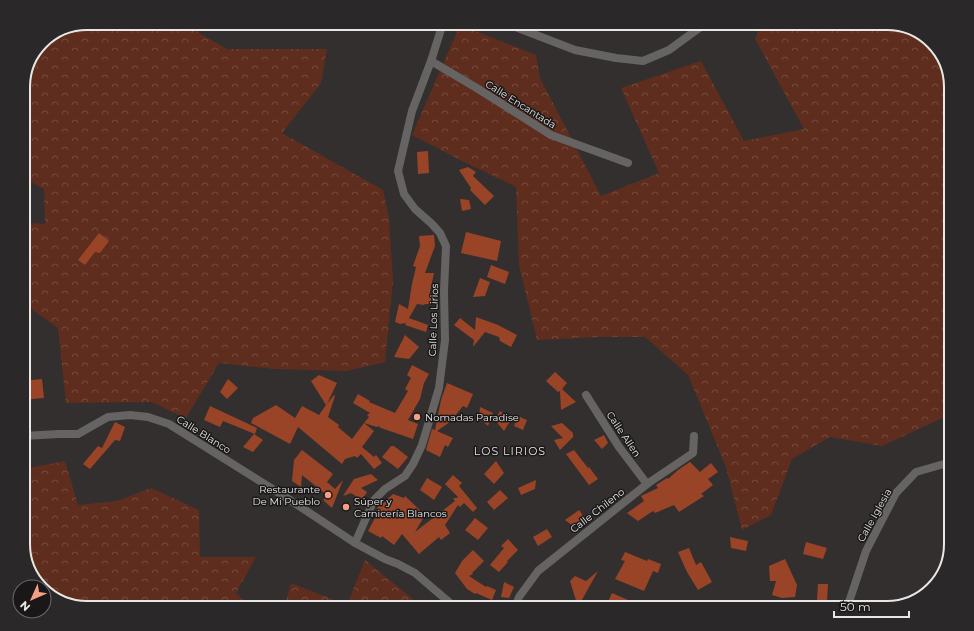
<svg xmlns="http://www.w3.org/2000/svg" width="974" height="631" font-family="Montserrat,sans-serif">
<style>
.forest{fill:url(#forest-crowns)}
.building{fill:#9a4427}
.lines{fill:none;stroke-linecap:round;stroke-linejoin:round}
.minor{stroke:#656463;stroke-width:8}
.poi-dot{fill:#f39f84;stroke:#191717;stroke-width:1.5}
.labels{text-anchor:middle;stroke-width:3;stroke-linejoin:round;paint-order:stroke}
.street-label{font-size:10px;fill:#e9e7e6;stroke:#191717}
.poi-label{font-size:10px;fill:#e9e7e6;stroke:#191717;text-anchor:start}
.neighbourhood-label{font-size:11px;letter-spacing:1px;fill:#e6e1df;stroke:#191717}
.rim{fill:none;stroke:#e9e7e6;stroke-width:2}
</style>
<defs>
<pattern id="forest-crowns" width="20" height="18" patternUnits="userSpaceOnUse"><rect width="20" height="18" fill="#5e2d1e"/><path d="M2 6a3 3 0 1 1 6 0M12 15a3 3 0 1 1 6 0" fill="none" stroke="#754b3f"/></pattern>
</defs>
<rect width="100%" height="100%" fill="#322f2e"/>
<g class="forest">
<path d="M87 23H191V28L227 49H327L321 83 282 133 383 190 389 218 393 281 385 362 346 371 274 369 219 363 186 418 151 402 66 403 58 328 23 303V222L45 224 44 189 23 177V83L42 42Z"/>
<path d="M762 23H887L922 34 943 55 951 83V414L882 446 830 437 792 459 771 515 742 530 726 467 688 375 645 337H599L537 340 519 265 516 187 464 162 412 135 460 25 536 55 540 78 601 196 659 173 621 88 701 61 744 141 804 129 755 39Z"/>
<path d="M65 461 78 505 117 501 151 488 199 510 200 557H256L236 593 252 608H87L52 597 44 589V587H42L31 576 23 548V469Z"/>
<path d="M365 560 414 600 410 608H284L291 583 347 605Z"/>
</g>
<g class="building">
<path d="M428 151 429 173 418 174 417 152Z"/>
<path d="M468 167 476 172 473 176 494 196 485 205 470 190 471 188 459 170Z"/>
<path d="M460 199 469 200 471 209 462 211Z"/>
<path d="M466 232 501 241 497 261 461 253Z"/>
<path d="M99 233 109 241 100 253 95 252 85 265 78 260Z"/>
<path d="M434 235 435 246 425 273H434L429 296 438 295 439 304H425L424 305 417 304 409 318 428 325 426 332 405 325 406 323 400 324 395 322 399 304 408 309 412 284 416 267 413 266 420 246 419 236Z"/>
<path d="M491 265 509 272 505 284 487 277Z"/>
<path d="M480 278 490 282 485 296 473 297Z"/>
<path d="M476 317 498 325 517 335 511 347 500 341 499 337 485 332 473 347 474 340 454 325 460 318 475 330Z"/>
<path d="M405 335 419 347 409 359 394 357Z"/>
<path d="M412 365 429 374 424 383 420 399 408 420 418 424 413 439 381 428 378 426 377 427 364 423 369 417 367 415 370 413 353 403 358 394 370 401 369 402 395 413 408 391 405 389 411 378 407 375Z"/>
<path d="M555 372 567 383 562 389 576 402 561 410 560 391 558 392 546 381Z"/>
<path d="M319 375 337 383 327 404 334 395 335 396 328 417 339 425 338 427 352 439 364 423 374 431 362 447 374 457 376 455 382 463 374 469 361 454 357 458 355 456 345 459 342 464 298 427 290 444 251 423 253 418 276 405 295 418 302 406 319 415 326 405 311 381Z"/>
<path d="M42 379 44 398 23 400V381Z"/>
<path d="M228 379 238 388 227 399 220 392Z"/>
<path d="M447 383 473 394 467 408 463 406 450 422 437 431 453 438 448 447 445 445 440 457 426 450 432 429 435 430 441 400Z"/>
<path d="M210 406 257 428 255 434 223 421 220 427 204 420Z"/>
<path d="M480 407 493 413 488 426 479 418Z"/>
<path d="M500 411 512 418 504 431 495 420Z"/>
<path d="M518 416 527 420 523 430 514 426Z"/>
<path d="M115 422 125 427 120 441 115 440 90 469 83 464 98 446 102 448Z"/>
<path d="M562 423 573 433V436H574L560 450 554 440 563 438 551 426Z"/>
<path d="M254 434 263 440 253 452 243 447Z"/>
<path d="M604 435 608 443 602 449 594 440Z"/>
<path d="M391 446H394L408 457 398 469 382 457Z"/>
<path d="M302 450 333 474 327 482 335 489 343 480 332 508 323 500 328 496 302 475 301 487 292 481 294 460Z"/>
<path d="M574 450 588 468 589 467 598 479 589 485 566 454Z"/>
<path d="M496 461 504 473 494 484 484 474Z"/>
<path d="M690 462 700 472 711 463 718 472 708 479 713 485 701 494 704 496 679 512 674 505 655 513 653 511 638 521 627 513 644 501 641 496 658 488 656 485 667 478 668 479 678 470Z"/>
<path d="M371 474 378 480 361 488 367 492 362 500 351 493 343 496 354 479Z"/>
<path d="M453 475 462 483 459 486 477 508 473 512 464 503 460 507 458 505 445 525 450 533 441 540 439 537 419 554 402 534 394 545 382 536 381 538 368 531 376 516 375 515 379 504 381 505 393 494 404 498 405 496 425 515 415 532 455 501 453 498H457L458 497 445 484Z"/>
<path d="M427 478 442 487 434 500 420 490Z"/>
<path d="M536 480 535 489 521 495 518 488Z"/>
<path d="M500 490 508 498 494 510 487 502Z"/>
<path d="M579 510 585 518 573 526 565 520Z"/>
<path d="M475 518 488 528 478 540 465 530Z"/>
<path d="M547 529 552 537 538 546 533 537Z"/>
<path d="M730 537 748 541 746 551 731 548Z"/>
<path d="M508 539 518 550 507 561 508 562 499 572 490 565 504 548 501 546Z"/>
<path d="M806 542 827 548 823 559 803 554Z"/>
<path d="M689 548 696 565 701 562 712 582 698 590 687 572 678 552Z"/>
<path d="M473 550 484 561 472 573 473 574 469 576 486 587 487 586 496 590 492 600 476 593 475 594 467 589 455 573 462 561Z"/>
<path d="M625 552 647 561 648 559 661 564 658 573 653 571 644 591 615 579 625 561 621 560Z"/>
<path d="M785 559 797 585 795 597 782 598 772 595 776 581H770L769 566Z"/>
<path d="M598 571 578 607 570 581 575 576 586 581Z"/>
<path d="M504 582 514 587 509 598 501 597Z"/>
<path d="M818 584H828L827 601 817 600Z"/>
<path d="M612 593 628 600 624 608H605Z"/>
<path d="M708 600 738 601V608H710Z"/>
</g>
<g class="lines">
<g class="minor">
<path d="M505 23 575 50 616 58 643 61 669 50 706 23"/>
<path d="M431 61 475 87 551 135 628 163"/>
<path d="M586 395 619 447 647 484"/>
<path d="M23 436 59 434H78L108 417 130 415 148 417 169 424 290 500 355 543 385 559 398 564 415 573 456 608"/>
<path d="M355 543 374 500 385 489 405 476 413 464 422 445 439 388 445 340 444 291 446 246 440 233 432 224 415 209 404 194 398 171 412 111 431 61 443 23"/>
<path d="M515 608 519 597 538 571 647 484 693 453 694 436"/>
<path d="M847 608 866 551 896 493 916 472 951 462"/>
</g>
</g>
<g class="poi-dot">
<circle cx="417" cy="417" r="4"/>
<circle cx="328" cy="495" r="4"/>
<circle cx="346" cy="507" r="4"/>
</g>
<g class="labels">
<g class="street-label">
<text transform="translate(521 104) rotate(32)" y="4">Calle Encantada</text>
<text transform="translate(433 320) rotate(-88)" y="4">Calle Los Lirios</text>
<text transform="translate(204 434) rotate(32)" y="4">Calle Blanco</text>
<text transform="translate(624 434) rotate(56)" y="4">Calle Allen</text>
<text transform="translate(597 510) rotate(-38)" y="4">Calle Chileno</text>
<text transform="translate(874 515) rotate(-61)" y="4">Calle Iglesia</text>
</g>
<g class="poi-label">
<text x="425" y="421">Nomadas Paradise</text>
<text x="320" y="493" text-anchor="end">Restaurante<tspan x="320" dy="12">De Mi Pueblo</tspan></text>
<text x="354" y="505">Súper y<tspan x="354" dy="12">Carnicería Blancos</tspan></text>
</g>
<g class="neighbourhood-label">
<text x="510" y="455">LOS LIRIOS</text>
</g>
</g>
<path d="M0 0H974V631H0ZM87 30H887A57 57 0 0 1 944 87V544A57 57 0 0 1 887 601H87A57 57 0 0 1 30 544V87A57 57 0 0 1 87 30Z" fill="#2a2828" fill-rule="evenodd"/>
<path class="rim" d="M87 30H887A57 57 0 0 1 944 87V544A57 57 0 0 1 887 601H87A57 57 0 0 1 30 544V87A57 57 0 0 1 87 30Z"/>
<g transform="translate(32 599) rotate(225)"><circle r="19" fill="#191717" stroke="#6c6a6a"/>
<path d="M0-3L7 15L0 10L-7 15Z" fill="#f39f84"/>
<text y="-6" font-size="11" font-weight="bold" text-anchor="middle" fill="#e9e7e6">N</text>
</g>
<path d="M834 611v6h75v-6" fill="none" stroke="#e9e7e6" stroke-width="2"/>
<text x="840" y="611" font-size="12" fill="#e9e7e6" stroke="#191717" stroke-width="3" paint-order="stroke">50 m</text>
</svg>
